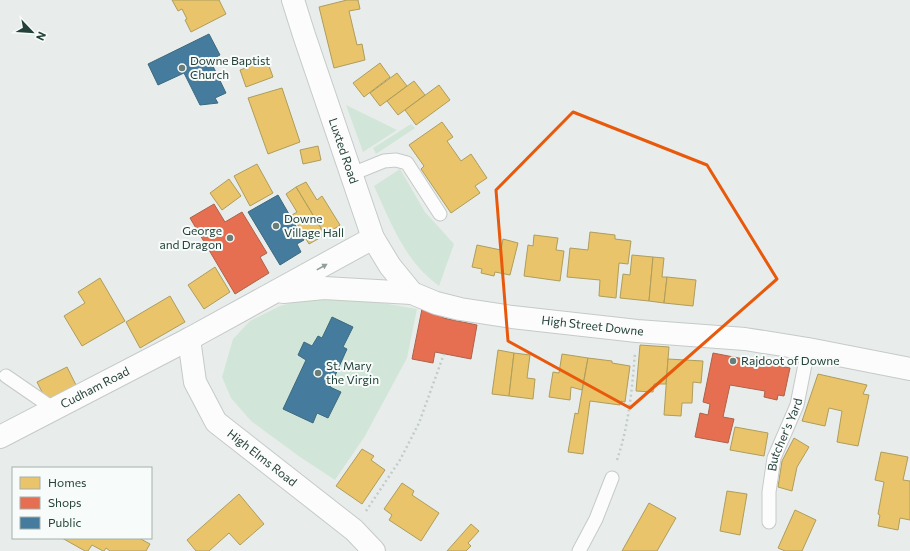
<svg xmlns="http://www.w3.org/2000/svg" width="910" height="551" font-family="Commissioner,sans-serif">
<style>
.green{fill:#d1e6d8}
.homes{fill:#e9c46a;stroke:#ae9d5c}
.shops{fill:#e76f51;stroke:#ac624a}
.public{fill:#457b9d;stroke:#3b6a7f}
.lines{fill:none;stroke-linecap:round;stroke-linejoin:round}
.service-casing{stroke:#c5cac8;stroke-width:15}
.minor-casing{stroke:#c5cac8;stroke-width:24}
.tertiary-casing{stroke:#c5cac8;stroke-width:24}
.path{stroke:#c3ccca;stroke-width:2.5;stroke-dasharray:2 3;stroke-linecap:butt}
.service{stroke:#fcfcfc;stroke-width:13}
.minor{stroke:#fcfcfc;stroke-width:22}
.tertiary{stroke:#fcfcfc;stroke-width:22}
.oneway{fill:#909f9b}
.marked{fill:none;stroke:#e8590c;stroke-width:3;stroke-linejoin:round}
.poi-dot{fill:#697e78;stroke:#f7fbf9;stroke-width:1.5}
.labels{text-anchor:middle;stroke-width:4;stroke-linejoin:round;paint-order:stroke}
.poi-label{font-size:12px;fill:#24423a;stroke:#f7fbf9;text-anchor:start}
.street-label{font-size:12px;fill:#24423a;stroke:#f7fbf9}
</style>
<rect width="100%" height="100%" fill="#e8edeb"/>
<g class="green">
<path d="M346 105 397 130 363 152Z"/>
<path d="M411 124 415 128 376 154 373 148Z"/>
<path d="M400 169 425 212 454 244 439 286C434 282 429 278 425 274 401 251 388 216 374 186Z"/>
<path d="M337 295 417 309 407 358 365 436 335 480 300 457 251 421 231 398 222 377 233 339 250 321 280 306 305 299Z"/>
</g>
<g class="homes">
<path d="M172 0H219L226 14 191 32 185 20 187 19 182 9 178 11Z"/>
<path d="M347 0H358L360 9 349 11 357 45 362 44 365 60 334 68 319 7Z"/>
<path d="M267 60 273 77 246 87 240 70Z"/>
<path d="M380 63 390 77 364 97 353 83Z"/>
<path d="M397 73 407 86 380 106 370 93Z"/>
<path d="M414 81 425 95 398 115 387 101Z"/>
<path d="M439 85 450 100 416 125 405 110Z"/>
<path d="M282 88 300 142 268 154 248 98Z"/>
<path d="M442 122 453 137 447 141 461 161 471 154 487 178 475 186 480 193 451 213 421 169 424 166 409 145Z"/>
<path d="M318 146 321 160 303 164 300 150Z"/>
<path d="M257 164 273 193 250 206 234 176Z"/>
<path d="M229 179 241 196 222 210 210 193Z"/>
<path d="M306 182 317 200 322 196 340 225 325 235 296 187Z"/>
<path d="M296 187 325 235 309 244 292 215 297 212 286 194Z"/>
<path d="M590 232 615 235V239L631 241 628 264 619 263 616 298 599 296 600 280 567 277 570 248 588 250Z"/>
<path d="M534 235 558 238 556 250 564 251 560 281 524 276 528 245 533 246Z"/>
<path d="M503 239 518 243 510 275 495 272 494 276 481 273 482 269 472 267 477 245 501 250Z"/>
<path d="M632 255 653 257 649 301 620 298 623 274 630 275Z"/>
<path d="M653 257 664 258 662 277H667L664 303 649 301Z"/>
<path d="M215 267 230 292 204 309 188 285Z"/>
<path d="M667 277 696 280 693 306 664 303Z"/>
<path d="M100 278 125 321 82 346 64 316 85 303 78 292Z"/>
<path d="M170 296 185 322 140 348 126 322Z"/>
<path d="M640 345 669 347 666 384H654L653 392 636 391Z"/>
<path d="M498 350 514 353 509 396 492 394Z"/>
<path d="M514 353 530 355 527 378 535 379 533 399 509 396Z"/>
<path d="M562 354 588 358 582 390 571 387 570 400 549 397 553 372 559 373Z"/>
<path d="M588 358 612 361V363L630 366 625 402 621 401 620 405 590 401 583 454 568 452 575 413 578 414Z"/>
<path d="M668 359 703 361 701 383 693 382 692 403H682L681 416 664 415Z"/>
<path d="M67 367 77 387 47 402 37 382Z"/>
<path d="M818 374 867 385 863 394 869 395 858 446 837 442 842 411 829 408 825 426 802 421Z"/>
<path d="M735 427 768 433 764 456 730 450Z"/>
<path d="M794 438 809 447 797 467 792 491 778 487 782 461Z"/>
<path d="M362 449 374 456 371 460 385 470 362 504 336 486Z"/>
<path d="M881 452 908 457 903 480 910 481V520L900 518 898 530 878 526 880 515 878 514 884 482 875 480Z"/>
<path d="M402 483 414 491 412 495 439 513 421 541 389 520 392 515 384 509Z"/>
<path d="M727 491 747 494 740 535 720 531Z"/>
<path d="M239 494 264 524 240 545 229 533 209 551H196L187 540Z"/>
<path d="M649 503 676 518 657 551H622Z"/>
<path d="M795 510 816 520 802 551H785L778 548Z"/>
<path d="M471 524 479 531 468 543 471 546 466 551H447Z"/>
<path d="M62 538H139L150 544 146 551H110L106 548 104 551H103L92 545 88 551H85Z"/>
</g>
<g class="shops">
<path d="M214 204 225 222 242 212 267 253 260 257 269 273 235 294 190 218Z"/>
<path d="M422 309 444 313 443 318 477 325 471 359 435 352 433 363 412 359Z"/>
<path d="M713 353 790 368 784 396 778 395 777 400 764 397 765 391 730 385 723 417 734 419 728 443 695 437 700 413 708 415 710 404 703 402Z"/>
</g>
<g class="public">
<path d="M209 34 220 55 210 60 226 93 215 98 218 103 200 105 184 73 158 85 148 64Z"/>
<path d="M278 195 304 240 297 244 301 252 280 265 248 212Z"/>
<path d="M332 317 353 327 343 347 347 349 330 387 341 392 328 418 317 413 313 423 283 409 306 360 298 355 304 342 312 346 318 336 322 338Z"/>
</g>
<g class="lines">
<g class="service-casing">
<g id="service">
<path d="M352 174 384 161 396 160 407 163 440 214"/>
<path d="M6 376 54 409"/>
<path id="s1" d="M769 522V492L774 458 797 405 808 349"/>
<path d="M579 551 596 519 612 478"/>
</g>
</g>
<g class="minor-casing">
<g id="minor">
<path d="M283 292 324 288 412 293"/>
<path id="s2" d="M189 339 195 382 216 422 354 530 374 551"/>
<path id="s3" d="M0 437 189 339 373 238"/>
</g>
</g>
<g class="tertiary-casing">
<g id="tertiary">
<path id="s4" d="M293 0 304 35 373 238 390 266 412 293 436 303 460 309 512 317 637 331 745 339 808 349 910 369"/>
</g>
</g>
<g class="path">
<path d="M617 460C629 425 632 389 635 353"/>
<path d="M366 511 400 460 419 423 444 354"/>
</g>
<use href="#service" class="service"/>
<use href="#minor" class="minor"/>
<use href="#tertiary" class="tertiary"/>
</g>
<defs><path id="oneway-solid" d="M-6-.8H1V-3.2L6.5 0L1 3.2V.8H-6Z"/></defs>
<use class="oneway" href="#oneway-solid" transform="translate(322 267) rotate(-29)"/>
<path class="marked" d="M573 112 707 165 777 279 630 408 508 341 496 190Z"/>
<g class="poi-dot">
<circle cx="182" cy="68" r="4"/>
<circle cx="276" cy="226" r="4"/>
<circle cx="230" cy="238" r="4"/>
<circle cx="733" cy="361" r="4"/>
<circle cx="318" cy="373" r="4"/>
</g>
<g class="labels">
<g class="poi-label">
<text x="190" y="65">Downe Baptist<tspan x="190" dy="14">Church</tspan></text>
<text x="284" y="223">Downe<tspan x="284" dy="14">Village Hall</tspan></text>
<text x="222" y="235" text-anchor="end">George<tspan x="222" dy="14">and Dragon</tspan></text>
<text x="741" y="365">Rajdoot of Downe</text>
<text x="326" y="370">St. Mary<tspan x="326" dy="14">the Virgin</tspan></text>
</g>
<g class="street-label">
<text dy="4" stroke="none"><textPath href="#s4" startOffset="159">Luxted Road</textPath></text>
<text dy="4" stroke="none"><textPath href="#s4" startOffset="503">High Street Downe</textPath></text>
<text dy="4" stroke="none"><textPath href="#s3" startOffset="107">Cudham Road</textPath></text>
<text dy="4" stroke="none"><textPath href="#s1" startOffset="90">Butcher's Yard</textPath></text>
<text dy="4" stroke="none"><textPath href="#s2" startOffset="147">High Elms Road</textPath></text>
</g>
</g>
<rect x="12" y="467" width="140" height="72" fill="#f7fbf9" stroke="#a3b1ad"/>
<rect x="20" y="477" width="20" height="12" fill="#e9c46a" stroke="#a3b1ad"/>
<text x="48" y="487" font-size="12" fill="#24423a">Homes</text>
<rect x="20" y="497" width="20" height="12" fill="#e76f51" stroke="#a3b1ad"/>
<text x="48" y="507" font-size="12" fill="#24423a">Shops</text>
<rect x="20" y="517" width="20" height="12" fill="#457b9d" stroke="#a3b1ad"/>
<text x="48" y="527" font-size="12" fill="#24423a">Public</text>
<g transform="translate(32 32) rotate(115)" stroke="#f7fbf9" stroke-width="3" paint-order="stroke">
<path d="M0-3L7 15L0 10L-7 15Z" fill="#24423a"/>
<text y="-6" font-size="11" font-weight="bold" text-anchor="middle" fill="#24423a">N</text>
</g>
</svg>
